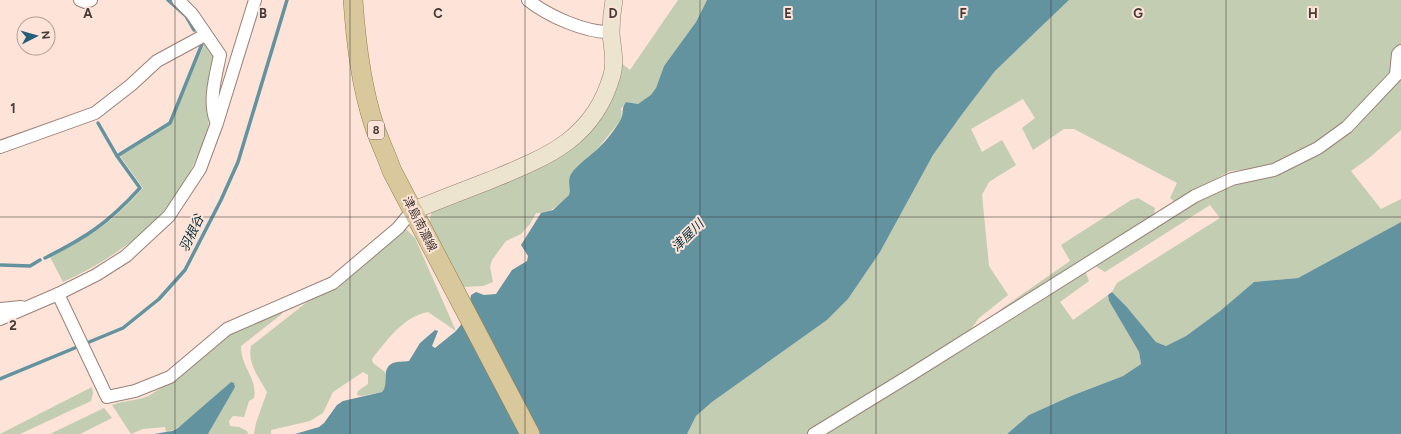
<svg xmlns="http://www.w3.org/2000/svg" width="1401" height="434" font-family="Figtree,'Noto Sans JP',sans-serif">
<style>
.green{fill:#c2cdb1}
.water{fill:#6493a0}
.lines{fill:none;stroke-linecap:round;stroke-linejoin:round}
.stream{stroke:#6493a0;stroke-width:3.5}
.street-casing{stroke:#998177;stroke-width:14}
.secondary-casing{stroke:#998177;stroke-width:18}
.primary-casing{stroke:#947f4d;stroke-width:20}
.street{stroke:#fff;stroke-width:12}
.secondary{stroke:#ece4ce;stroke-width:17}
.primary{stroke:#d9c89c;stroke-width:19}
.grid{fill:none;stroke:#443a36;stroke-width:1;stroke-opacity:0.55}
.labels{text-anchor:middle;stroke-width:4;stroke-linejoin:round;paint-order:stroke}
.shield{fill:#fde3d8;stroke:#7c6d67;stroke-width:1}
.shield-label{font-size:11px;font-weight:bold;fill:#443a36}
.street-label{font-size:12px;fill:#443a36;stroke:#fde3d8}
.water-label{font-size:13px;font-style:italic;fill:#01303b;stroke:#fde3d8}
.grid-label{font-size:13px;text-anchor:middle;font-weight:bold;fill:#443a36;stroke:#fde3d8;stroke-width:4;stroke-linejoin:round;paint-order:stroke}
</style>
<rect width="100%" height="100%" fill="#fde3d8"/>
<g class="green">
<path d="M678 0H707L696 22 664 66 656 88 651 96 638 104 626 102 621 109 622 118 616 126 594 153 578 165 570 176 569 195C558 205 551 214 536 213L530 224 521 234 506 241 492 260 490 267 493 282 483 286 463 287 429 222 432 211 553 161 621 63 630 70Z"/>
<path d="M1069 0H1401V45L1393 54 1389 76 1344 123 1317 143 1271 167 1230 171 1175 202 1170 198 1177 183 1074 129H1064L1033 150 1022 128 1035 118 1023 99 971 129 982 152 1002 140 1016 165 989 182 982 195 989 266 1008 295 979 318 968 333 807 434H687L696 416 712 402 827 320 848 299 880 252 933 155 960 117 995 71Z"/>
<path d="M207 43 217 59C214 74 210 89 208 104 207 112 210 120 208 128 207 137 202 146 198 154 174 216 122 255 63 282L50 257C91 236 112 223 143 188L120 156 171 124 204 45Z"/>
<path d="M1401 77V130L1369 158 1351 171 1381 209 1401 199V222L1298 278 1254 282 1220 311 1186 336 1166 346 1156 342 1126 306 1112 292 1117 283 1220 218 1210 205 1105 272 1095 266 1201 198 1233 185 1275 175 1317 153Z"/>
<path d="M1138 198 1155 208 1154 215 1002 312 1001 309 1070 261 1061 245 1131 200Z"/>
<path d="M405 228 415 238 456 331 428 312C404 316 386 341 372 359L373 363 385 372 386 385 382 392 361 396 357 395 358 391 368 384V375L363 372 333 392 323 413 310 421 271 430V434H254L256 423 267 392C259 377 247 364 251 346L316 295 338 288Z"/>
<path d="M1085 271 1089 281 1060 302 1073 320 1108 295 1109 301 1139 352 1141 364 1123 376 1071 396 1029 415 1007 434H820Z"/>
<path d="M281 310 282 314 241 346C241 368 258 378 254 398L249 401 244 417 233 416 229 421 230 426 239 427 247 431 248 434H208L235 385 231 382C217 395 184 430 166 432L165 427 143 429 131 434 112 405C124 400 139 401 150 395 180 378 202 351 231 333 246 323 265 317 281 310Z"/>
<path d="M92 387 93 393 91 401 20 434H0Z"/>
<path d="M104 408 112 418 80 434H50Z"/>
</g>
<g class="water">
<path d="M707 0H1069L995 71 960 117 933 155 880 252 848 299 827 320 712 402 696 416 687 434H295L319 427 324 423 337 405 343 401 382 392C390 383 380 369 393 363 398 361 404 362 409 361L420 343 435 330 438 331 432 346 435 348 456 331 467 317 471 295 476 292 484 295 496 294 512 270 527 261 528 256 521 245 541 213 553 210 569 195C571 188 567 181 571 174 577 165 585 160 593 153 603 145 615 130 621 119 624 113 621 108 626 102L638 104 651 95 656 88 664 66 696 22Z"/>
<path d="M1401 222V434H1007L1029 415 1071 396 1123 376 1141 364 1139 352 1109 301 1108 295 1112 292 1126 306 1156 342 1166 346 1186 336 1220 311 1254 282 1298 278Z"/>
<path d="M231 382 234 383 235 387 208 434H154L172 431 178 428Z"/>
</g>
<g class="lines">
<g class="stream">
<path d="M168 0 186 16 194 30"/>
<path d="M98 123 117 156"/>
<path d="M45 258C87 237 108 223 140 188L117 156 170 123 202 44"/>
<path d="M1 265 30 266 40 260"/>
<path d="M0 379 123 328 159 299 185 270 221 200 238 162 287 0"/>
</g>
<g class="street-casing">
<g id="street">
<path d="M80 0 85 2 91 0"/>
<path d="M178 0 192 14 220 55C216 75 208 101 216 121"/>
<path d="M528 0C548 16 586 33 611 32"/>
<path d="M1396 74 1398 54 1401 51"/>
<path d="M0 147 95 113 131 85 157 61 205 35"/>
<path d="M58 294 107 397 135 391 170 377 227 329 333 283 398 228 412 211"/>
<path d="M0 309 21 307"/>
<path d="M0 319 58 294 96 275 126 256 169 216 200 169 217 123 255 0"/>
<path d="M814 434 912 374 1195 196 1232 179 1274 170 1318 148 1347 127 1401 70"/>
</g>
</g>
<g class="secondary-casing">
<path id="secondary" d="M412 211C439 200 465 190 491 180 547 157 594 139 612 75 616 62 612 47 611 33 611 22 612 11 614 0"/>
</g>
<g class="primary-casing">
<path id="primary" d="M353 0C356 43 361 87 375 128 380 142 387 157 392 171L530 434"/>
</g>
<use href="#street" class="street"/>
<use href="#secondary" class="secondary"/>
<use href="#primary" class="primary"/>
</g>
<path class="grid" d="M175 0V434M350 0V434M525 0V434M700 0V434M876 0V434M1051 0V434M1226 0V434M0 217H1401"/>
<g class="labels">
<rect class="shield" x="368" y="121" width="16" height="18" rx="3"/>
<g class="shield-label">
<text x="376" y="134">8</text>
</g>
<g class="street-label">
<text transform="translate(420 224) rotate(63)" y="4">津島南濃線</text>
</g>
<g class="water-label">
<text transform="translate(191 233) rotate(-64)" y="5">羽根谷</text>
<text transform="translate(687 235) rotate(-45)" y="5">津屋川</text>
</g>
</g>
<g class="grid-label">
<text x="88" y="18">A</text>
<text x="263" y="18">B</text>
<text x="438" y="18">C</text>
<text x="613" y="18">D</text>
<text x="788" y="18">E</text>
<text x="963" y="18">F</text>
<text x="1138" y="18">G</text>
<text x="1313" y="18">H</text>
<text x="13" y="113">1</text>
<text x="13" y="330">2</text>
</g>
<g transform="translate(36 36) rotate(84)"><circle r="19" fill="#fde3d8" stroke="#b39f97"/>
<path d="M0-3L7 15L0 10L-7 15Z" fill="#265e78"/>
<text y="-6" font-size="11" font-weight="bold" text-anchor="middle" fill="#443a36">N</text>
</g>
</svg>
